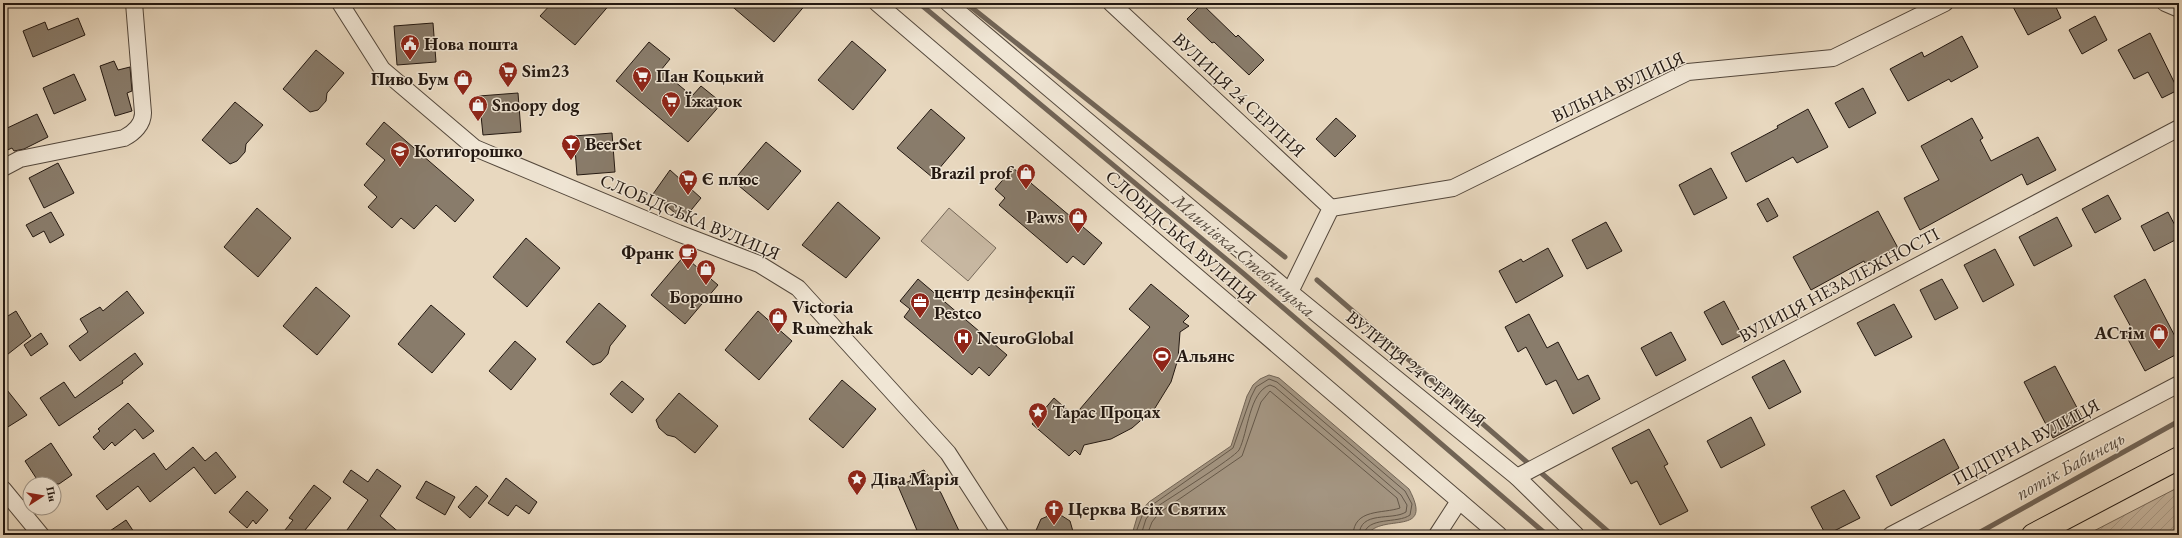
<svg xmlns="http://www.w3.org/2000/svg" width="2182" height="538" font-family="'EB Garamond',serif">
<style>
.grass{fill:#c7b7a1;stroke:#756859}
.garden{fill:url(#garden-furrows);stroke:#756859}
.water{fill:#a59784;stroke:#716456}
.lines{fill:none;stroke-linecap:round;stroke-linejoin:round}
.shore{stroke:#64584a;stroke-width:1}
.stream{stroke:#716456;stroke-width:5}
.building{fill:#897c6b;stroke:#231811}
.street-casing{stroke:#54483c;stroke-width:18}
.primary-casing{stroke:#231811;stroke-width:24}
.street{stroke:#f0e6d5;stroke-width:16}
.primary{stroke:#e8d8bf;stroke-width:22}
.labels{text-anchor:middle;stroke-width:3;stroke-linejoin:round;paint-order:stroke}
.poi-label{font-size:18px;font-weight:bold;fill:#231811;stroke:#f0e6d5;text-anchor:start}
.street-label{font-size:18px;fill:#231811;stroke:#f0e6d5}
.water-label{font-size:19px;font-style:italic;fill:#574b3f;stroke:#f0e6d5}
</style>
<defs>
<pattern id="garden-furrows" width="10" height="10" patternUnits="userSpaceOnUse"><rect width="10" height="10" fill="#c7b7a1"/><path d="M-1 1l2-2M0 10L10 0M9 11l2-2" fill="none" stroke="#ab9d8a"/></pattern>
</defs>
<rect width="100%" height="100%" fill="#e8d8bf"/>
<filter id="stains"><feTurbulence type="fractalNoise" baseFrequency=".005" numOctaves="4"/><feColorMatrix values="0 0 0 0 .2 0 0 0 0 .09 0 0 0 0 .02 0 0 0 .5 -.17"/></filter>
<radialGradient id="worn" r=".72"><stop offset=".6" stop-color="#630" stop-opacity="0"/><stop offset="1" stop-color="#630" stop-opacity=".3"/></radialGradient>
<path class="grass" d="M949 208 996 248 968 281 921 241Z"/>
<path class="garden" d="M2179 487V535H2086Z"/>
<path class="water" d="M1269 375 1279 378 1409 489C1435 538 1382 512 1367 535H1129L1133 531 1138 514 1149 502 1231 446 1247 396 1253 385 1260 379Z"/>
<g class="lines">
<g class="shore">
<path d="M1135 535 1142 516 1152 505 1233 448 1251 397 1256 387 1269 379 1277 382 1405 491 1412 504 1410 515C1398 524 1366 516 1364 535"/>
<path d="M1141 535 1146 519 1155 508C1168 499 1234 458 1239 450 1248 433 1249 392 1270 385L1275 387 1401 495 1407 505 1406 512C1392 521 1360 510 1359 535"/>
<path d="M1147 535 1152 522 1159 513 1242 456 1261 402 1270 391 1397 498 1400 508C1383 514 1354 508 1353 535"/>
</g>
<g class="stream">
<path d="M919 3 1244 274 1547 535"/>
<path d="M966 3 1285 257"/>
<path d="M1317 280 1529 464"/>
<path d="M1539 471 1612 535"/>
<path d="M1975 535 2179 421"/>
</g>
</g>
<g class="building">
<path d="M552 3H611L575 45 540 16Z"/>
<path d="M728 3H807L774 42Z"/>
<path d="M2011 3H2054L2061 18 2028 35Z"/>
<path d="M1202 4 1236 37 1238 35 1264 60 1249 75 1214 42 1212 43 1187 19Z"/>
<path d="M2095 16 2107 40 2082 54 2069 30Z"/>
<path d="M78 18 85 35 33 57 23 31 45 22 48 30Z"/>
<path d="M433 23 436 62 397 65 394 26Z"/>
<path d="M2150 33 2178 90 2162 98 2148 72 2134 79 2118 50Z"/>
<path d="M1962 36 1978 67 1951 82 1949 79 1908 101 1890 69 1922 52 1924 57Z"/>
<path d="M852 41 886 70 853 110 818 80Z"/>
<path d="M649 42 670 59 661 70 692 96 701 86 722 103 688 142 616 81Z"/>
<path d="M316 50 344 73 327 93 326 101 318 110 310 112 283 89Z"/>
<path d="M114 61 118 70 130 67 132 91 127 93 132 111 115 116 100 66Z"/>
<path d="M74 74 86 100 54 114 43 88Z"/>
<path d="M1863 88 1876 113 1849 128 1835 103Z"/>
<path d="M518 93 521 132 483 135 479 96Z"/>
<path d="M235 102 263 125 246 144 245 152 237 161 230 164 202 140Z"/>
<path d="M931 109 965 138 932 177 897 148Z"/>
<path d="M1808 109 1828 147 1797 163 1793 157 1746 182 1731 153 1778 128 1777 126Z"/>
<path d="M37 114 48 137 24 149 14 151 12 148 3 152V130Z"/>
<path d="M1336 118 1356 136 1335 157 1316 139Z"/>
<path d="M1972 118 1983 138 1980 140 1991 161 2038 137 2056 170 2027 185 2022 174 1920 230 1904 198 1939 180 1921 146Z"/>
<path d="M384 122 474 200 455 222 436 205 414 229 401 218 392 228 368 207 377 197 364 185 385 160 366 144Z"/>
<path d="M612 133 615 172 577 175 574 136Z"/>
<path d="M766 142 801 171 768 210 733 181Z"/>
<path d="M58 163 74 193 44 208 29 178Z"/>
<path d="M1013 168 1102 243 1084 265 1073 256 1067 263 999 205 1005 198 995 189Z"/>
<path d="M1711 168 1727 198 1694 215 1679 185Z"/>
<path d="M670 170 701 198 683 220 653 194Z"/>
<path d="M2108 195 2121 219 2095 233 2082 209Z"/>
<path d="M1768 198 1778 216 1767 222 1757 204Z"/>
<path d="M838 202 880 238 846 278 802 245Z"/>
<path d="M257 208 291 238 258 277 224 247Z"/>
<path d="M1878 211 1898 248 1866 265 1864 261 1811 290 1793 257Z"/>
<path d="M51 212 64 235 50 243 44 231 33 237 26 225Z"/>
<path d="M2168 212 2179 233V238L2154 251 2141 226Z"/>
<path d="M2057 217 2072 246 2034 266 2019 237Z"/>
<path d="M1606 222 1622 251 1587 269 1572 240Z"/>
<path d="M526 238 560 268 527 307 493 277Z"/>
<path d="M1548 248 1563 276 1516 303 1499 271 1521 259 1523 262Z"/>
<path d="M1995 249 2014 285 1983 302 1964 265Z"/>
<path d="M684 256 718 285 685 324 651 295Z"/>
<path d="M918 279 1007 355 989 376 979 367 972 375 904 317 910 309 900 301Z"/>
<path d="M1942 279 1958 308 1935 320 1920 290Z"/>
<path d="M2145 279 2179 344V353L2145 371 2124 332 2132 329 2114 296Z"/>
<path d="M1151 284 1189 316 1183 322 1189 326 1180 332 1178 359 1171 382 1155 408 1132 428 1111 439 1084 445 1080 455 1075 450 1069 456 1032 424 1054 398 1074 416 1150 327 1129 309Z"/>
<path d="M316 287 350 316 317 355 283 326Z"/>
<path d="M127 291 144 313 80 361 69 346 88 332 80 319 100 307 103 311Z"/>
<path d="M1724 301 1742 335 1722 345 1704 312Z"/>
<path d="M599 303 626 326 610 346 608 354 601 362 593 365 566 342Z"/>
<path d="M1894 304 1912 337 1875 356 1857 323Z"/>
<path d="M431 305 465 334 432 373 398 344Z"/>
<path d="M16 311 31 336 3 358V319Z"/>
<path d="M758 311 792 341 759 380 725 350Z"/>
<path d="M1529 314 1547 348 1558 342 1578 380 1588 375 1600 399 1573 414 1556 380 1546 385 1526 347 1518 352 1505 327Z"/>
<path d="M1671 332 1686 360 1656 376 1641 348Z"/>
<path d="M41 333 48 344 31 356 24 345Z"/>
<path d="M515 341 536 359 511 390 489 371Z"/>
<path d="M135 353 143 364 122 381 123 383 59 426 40 398 64 382 75 398Z"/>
<path d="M1784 360 1801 392 1769 409 1752 377Z"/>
<path d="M2055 366 2084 421 2053 438 2024 382Z"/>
<path d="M842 380 876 409 843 448 809 419Z"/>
<path d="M622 381 644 399 632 413 610 394Z"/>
<path d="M3 385 27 415 3 430Z"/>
<path d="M679 393 718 426 695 453 675 437 667 435 659 428 656 420Z"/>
<path d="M128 403 154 431 143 439 135 429 115 446 112 442 104 450 93 437 100 431 98 429Z"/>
<path d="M1751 417 1765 445 1721 468 1707 441Z"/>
<path d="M1649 429 1668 464 1664 466 1688 511 1660 525 1637 481 1631 484 1612 448Z"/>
<path d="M1944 439 1959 468 1891 506 1876 476Z"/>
<path d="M51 443 72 475 59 484H40L25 461Z"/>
<path d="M193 447 205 461 216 452 236 477 215 494 194 467 150 502 138 486 107 510 96 496 154 453 166 470Z"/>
<path d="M377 469 401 486 380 516 402 535H354L347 530 368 500 343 482 351 470 368 482Z"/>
<path d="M924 470 941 493 961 535H919L898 486 912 480 910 476Z"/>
<path d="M506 478 537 502 529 514 516 505 508 516 488 503Z"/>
<path d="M426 481 455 497 445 515 416 498Z"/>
<path d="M314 485 331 498 301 535H281L293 520 289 518Z"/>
<path d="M476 486 488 496 470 518 458 507Z"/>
<path d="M1844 490 1860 518 1826 535 1811 507Z"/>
<path d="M247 491 268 510 256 524 253 520 247 528 229 512Z"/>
<path d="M1053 514H1059L1070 521 1074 535H1034L1041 519Z"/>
<path d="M126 520 136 535H104Z"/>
</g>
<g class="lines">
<g class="street-casing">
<g id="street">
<path d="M340 3 382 69 475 148 678 233 759 264 798 288 948 453 1001 535"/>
<path d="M877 3 1499 535"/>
<path d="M948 3 1290 292"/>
<path d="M1111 3 1331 208 1290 292 1517 477 1576 535"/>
<path d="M2165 3 2179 9"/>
<path d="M3 168 20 159 124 138C134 133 143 124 143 113L134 3"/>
<path d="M1331 208 1453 188 1688 72 1833 58 1945 3"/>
<path d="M1517 477 2179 128"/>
<path d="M3 489 41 535"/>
<path d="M1437 535 1459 501"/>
<path d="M1891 535 2179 384"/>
</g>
</g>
<g class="primary-casing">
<path id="primary" d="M2033 535 2179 458"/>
</g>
<use href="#street" class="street"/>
<use href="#primary" class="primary"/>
</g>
<defs>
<g id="civic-pin" transform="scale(1)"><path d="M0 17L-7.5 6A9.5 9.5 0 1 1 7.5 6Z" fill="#8f2418" stroke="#f0e6d5"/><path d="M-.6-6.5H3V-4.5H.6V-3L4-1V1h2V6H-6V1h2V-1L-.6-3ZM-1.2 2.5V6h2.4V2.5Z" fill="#fff"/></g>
<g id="supermarket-pin" transform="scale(1)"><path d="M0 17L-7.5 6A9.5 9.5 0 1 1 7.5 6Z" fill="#8f2418" stroke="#f0e6d5"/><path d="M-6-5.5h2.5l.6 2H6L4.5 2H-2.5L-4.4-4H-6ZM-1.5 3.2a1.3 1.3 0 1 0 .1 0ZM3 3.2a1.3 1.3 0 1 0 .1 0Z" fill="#fff"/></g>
<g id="shop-pin" transform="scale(1)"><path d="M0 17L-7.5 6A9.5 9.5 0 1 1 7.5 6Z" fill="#8f2418" stroke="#f0e6d5"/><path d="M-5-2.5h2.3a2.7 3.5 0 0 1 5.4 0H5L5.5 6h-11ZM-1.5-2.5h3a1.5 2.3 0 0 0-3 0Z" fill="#fff"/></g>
<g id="bar-pin" transform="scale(1)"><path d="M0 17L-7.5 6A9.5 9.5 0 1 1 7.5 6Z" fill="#8f2418" stroke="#f0e6d5"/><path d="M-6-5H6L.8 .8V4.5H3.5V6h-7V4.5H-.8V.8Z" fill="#fff"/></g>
<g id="school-pin" transform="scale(1)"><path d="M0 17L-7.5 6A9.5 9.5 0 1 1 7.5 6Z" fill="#8f2418" stroke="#f0e6d5"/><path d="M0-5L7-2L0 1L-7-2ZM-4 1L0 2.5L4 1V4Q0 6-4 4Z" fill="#fff"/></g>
<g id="cafe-pin" transform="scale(1)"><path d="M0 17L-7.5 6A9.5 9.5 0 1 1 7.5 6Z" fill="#8f2418" stroke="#f0e6d5"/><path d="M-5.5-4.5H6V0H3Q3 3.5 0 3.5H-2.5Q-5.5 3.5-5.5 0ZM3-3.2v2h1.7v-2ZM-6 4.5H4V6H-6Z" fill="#fff"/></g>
<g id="office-pin" transform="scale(1)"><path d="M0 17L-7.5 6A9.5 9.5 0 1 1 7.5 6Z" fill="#8f2418" stroke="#f0e6d5"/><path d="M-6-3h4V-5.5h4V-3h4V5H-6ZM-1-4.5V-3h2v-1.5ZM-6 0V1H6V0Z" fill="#fff"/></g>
<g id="hospital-pin" transform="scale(1)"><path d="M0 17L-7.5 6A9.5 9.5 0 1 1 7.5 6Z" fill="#8f2418" stroke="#f0e6d5"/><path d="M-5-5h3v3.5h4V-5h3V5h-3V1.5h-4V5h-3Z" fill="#fff"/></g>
<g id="stadium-pin" transform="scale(1)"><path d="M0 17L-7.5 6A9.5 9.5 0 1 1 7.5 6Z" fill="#8f2418" stroke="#f0e6d5"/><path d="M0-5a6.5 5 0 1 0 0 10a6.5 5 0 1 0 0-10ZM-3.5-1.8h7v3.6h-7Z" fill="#fff"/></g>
<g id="sight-pin" transform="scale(1)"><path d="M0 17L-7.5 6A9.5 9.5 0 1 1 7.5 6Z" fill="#8f2418" stroke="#f0e6d5"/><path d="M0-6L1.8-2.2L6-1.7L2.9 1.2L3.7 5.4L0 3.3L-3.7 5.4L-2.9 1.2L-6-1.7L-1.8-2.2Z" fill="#fff"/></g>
<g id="church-pin" transform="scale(1)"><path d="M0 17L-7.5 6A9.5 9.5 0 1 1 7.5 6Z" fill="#8f2418" stroke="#f0e6d5"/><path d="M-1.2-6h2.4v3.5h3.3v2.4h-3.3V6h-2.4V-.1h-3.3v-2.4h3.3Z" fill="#fff"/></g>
</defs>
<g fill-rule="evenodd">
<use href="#civic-pin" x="410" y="44"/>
<use href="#supermarket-pin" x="508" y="71"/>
<use href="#supermarket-pin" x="642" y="76"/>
<use href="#shop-pin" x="463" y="79"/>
<use href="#supermarket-pin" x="671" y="101"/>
<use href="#shop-pin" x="478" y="105"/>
<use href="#bar-pin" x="571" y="144"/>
<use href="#school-pin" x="400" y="151"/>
<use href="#shop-pin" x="1026" y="173"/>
<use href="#supermarket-pin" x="688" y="179"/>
<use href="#shop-pin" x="1078" y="217"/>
<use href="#cafe-pin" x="688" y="253"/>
<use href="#shop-pin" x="706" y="269"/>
<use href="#office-pin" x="920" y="302"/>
<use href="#shop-pin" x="778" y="317"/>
<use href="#shop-pin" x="2159" y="333"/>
<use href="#hospital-pin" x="963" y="338"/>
<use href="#stadium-pin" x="1162" y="356"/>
<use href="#sight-pin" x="1038" y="412"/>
<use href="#sight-pin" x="857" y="479"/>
<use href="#church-pin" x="1054" y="509"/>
</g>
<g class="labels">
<g class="poi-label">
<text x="424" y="50">Нова пошта</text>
<text x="522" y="77">Sim23</text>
<text x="656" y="82">Пан Коцький</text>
<text x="449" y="85" text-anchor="end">Пиво Бум</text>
<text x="685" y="107">Їжачок</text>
<text x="492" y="111">Snoopy dog</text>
<text x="585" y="150">BeerSet</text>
<text x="414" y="157">Котигорошко</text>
<text x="1012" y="179" text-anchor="end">Brazil prof</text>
<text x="702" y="185">Є плюс</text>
<text x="1064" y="223" text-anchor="end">Paws</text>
<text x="674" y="259" text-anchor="end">Франк</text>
<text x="934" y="298">центр дезінфекції<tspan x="934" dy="21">Pestco</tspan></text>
<text x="706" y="303" text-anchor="middle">Борошно</text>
<text x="792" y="313">Victoria<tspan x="792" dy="21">Rumezhak</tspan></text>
<text x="2145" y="339" text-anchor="end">АСтім</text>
<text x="977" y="344">NeuroGlobal</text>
<text x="1176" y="362">Альянс</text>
<text x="1052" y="418">Тарас Процах</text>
<text x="871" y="485">Діва Марія</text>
<text x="1068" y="515">Церква Всіх Святих</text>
</g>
<g class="street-label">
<text transform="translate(1618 87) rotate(-25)" y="6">ВІЛЬНА ВУЛИЦЯ</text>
<text transform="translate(1239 95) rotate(43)" y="6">ВУЛИЦЯ 24 СЕРПНЯ</text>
<text transform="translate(690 217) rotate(23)" y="6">СЛОБІДСЬКА ВУЛИЦЯ</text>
<text transform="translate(1181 237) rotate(41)" y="6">СЛОБІДСЬКА ВУЛИЦЯ</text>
<text transform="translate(1839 285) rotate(-28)" y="6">ВУЛИЦЯ НЕЗАЛЕЖНОСТІ</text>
<text transform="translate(1416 369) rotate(39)" y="6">ВУЛИЦЯ 24 СЕРПНЯ</text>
<text transform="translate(2026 442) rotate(-28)" y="6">ПІДГІРНА ВУЛИЦЯ</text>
</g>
<g class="water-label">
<text transform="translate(1244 255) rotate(40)" y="7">Млинівка-Стебницька</text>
<text transform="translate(2070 465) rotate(-29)" y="7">потік Бабинець</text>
</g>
</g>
<rect width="2182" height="538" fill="none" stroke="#e8d8bf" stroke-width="16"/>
<rect x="4" y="4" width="2174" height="530" fill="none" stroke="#231811" stroke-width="2"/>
<rect x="8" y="8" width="2166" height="522" fill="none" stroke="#231811"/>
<g transform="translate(42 496) rotate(78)"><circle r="19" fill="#f0e6d5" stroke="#9e9487"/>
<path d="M0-3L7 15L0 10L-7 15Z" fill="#8f2418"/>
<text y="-6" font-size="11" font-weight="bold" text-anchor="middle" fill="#231811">Пн</text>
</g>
<rect width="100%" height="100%" filter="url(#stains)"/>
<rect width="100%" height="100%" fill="url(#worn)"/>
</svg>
